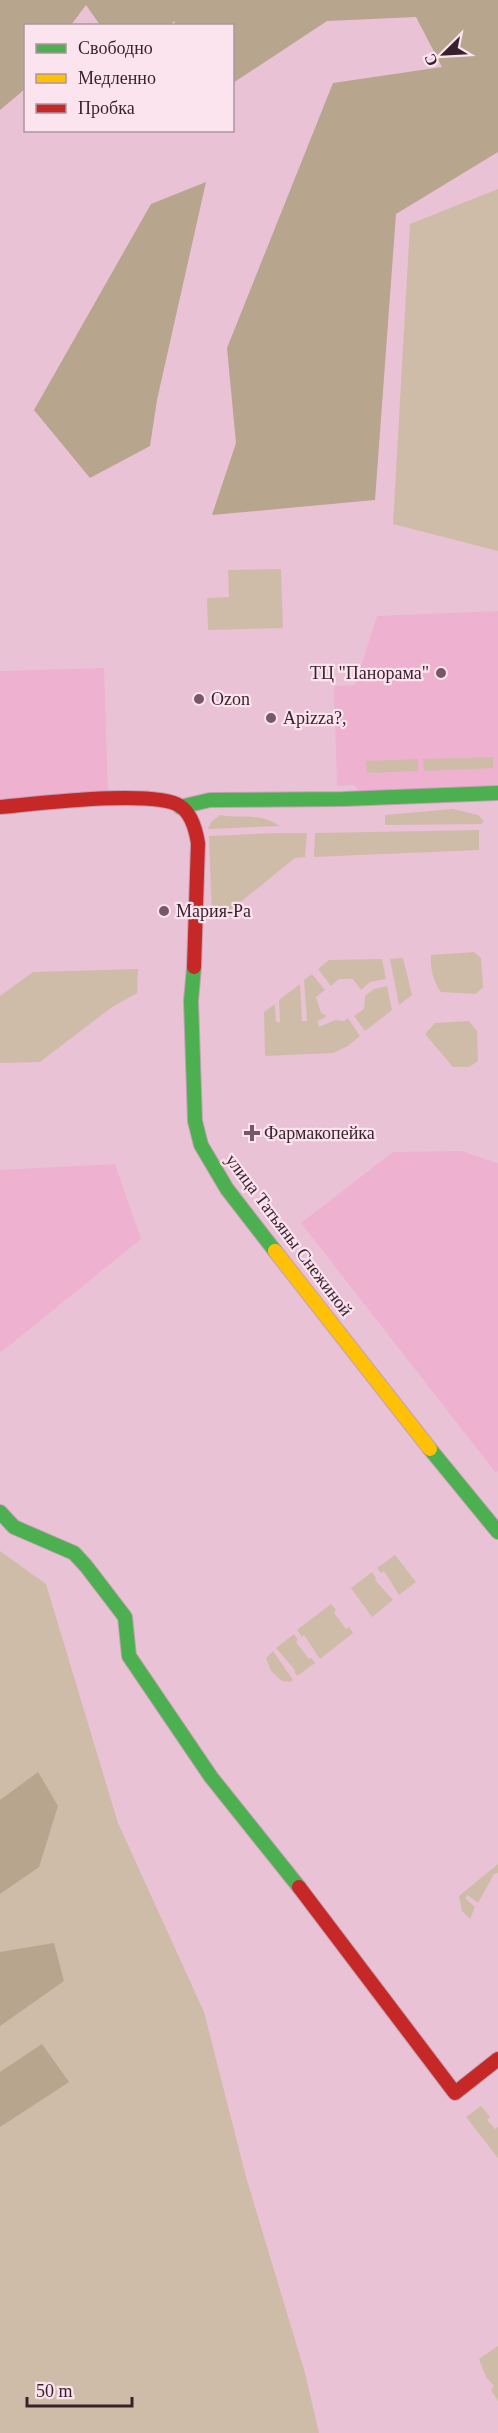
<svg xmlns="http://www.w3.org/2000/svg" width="498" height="2433" font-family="Georgia,serif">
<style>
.built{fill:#eeb2d0}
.green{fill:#cebca8}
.forest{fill:#b7a58d}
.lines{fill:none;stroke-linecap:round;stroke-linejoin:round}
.fast-casing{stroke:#c2a2b2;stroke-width:16}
.slow-casing{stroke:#c2a2b2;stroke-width:16}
.jam-casing{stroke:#c2a2b2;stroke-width:16}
.fast{stroke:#4caf50;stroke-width:14}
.slow{stroke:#ffc107;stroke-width:14}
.jam{stroke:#c62828;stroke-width:14}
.poi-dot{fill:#785868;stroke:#fbe4ee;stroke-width:2}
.labels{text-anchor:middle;stroke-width:4.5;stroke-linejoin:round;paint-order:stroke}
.poi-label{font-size:18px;fill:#3a1f2d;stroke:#fbe4ee;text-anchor:start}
.street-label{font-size:18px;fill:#3a1f2d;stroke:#fbe4ee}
</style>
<rect width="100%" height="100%" fill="#eac2d6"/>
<g class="built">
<path d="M498 611V791L364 796 354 785 337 786 334 686 355 685 377 616Z"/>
<path d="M104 668 108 793 0 799V671Z"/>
<path d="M461 1151 498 1163V1471L496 1473 301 1223 393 1152Z"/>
<path d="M115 1164 141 1239 0 1353V1170Z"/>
</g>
<g class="green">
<path d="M498 189V551L393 524 410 224Z"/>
<path d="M281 569 283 628 208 630 207 598 229 597 228 570Z"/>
<path d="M493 757V768L424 771 423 759Z"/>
<path d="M418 759V771L367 773 366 761Z"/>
<path d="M453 809 478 815 484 821 481 824 385 825V815Z"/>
<path d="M220 815C243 819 259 812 280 826L208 829 211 822Z"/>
<path d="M479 830V850L314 857 315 833Z"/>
<path d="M278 833H307L305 857 295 858 221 918 217 920 212 917 209 836Z"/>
<path d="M474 952 481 958 483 987 476 994 441 992C433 982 430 967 431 955Z"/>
<path d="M403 958 412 995 399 1005 390 959Z"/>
<path d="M382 959 386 979 370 982 361 990 353 979H339L331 986 318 969 329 960Z"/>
<path d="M138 969 137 993 112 1007 40 1062 0 1063V996L33 972Z"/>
<path d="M312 974 325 990 316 997 321 1013 327 1016 318 1021 319 1027 335 1020 344 1021 348 1018 360 1036 348 1046 333 1053 265 1056 264 1012 275 1004 276 1022H280L279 1000 300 984 302 1021H307L304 980Z"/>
<path d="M387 986 392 1010 365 1031 354 1016 364 1009 365 996 374 989Z"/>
<path d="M469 1021 477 1031 478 1061 469 1067H453L425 1034 435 1023Z"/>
<path d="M0 1551 46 1584 118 1823 204 2012 246 2177 305 2373 319 2433H0Z"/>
<path d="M395 1555 416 1582 399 1595 384 1571 381 1573 377 1568Z"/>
<path d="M372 1572 376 1578 375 1580 393 1600 372 1617 351 1588Z"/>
<path d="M331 1604 336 1610 334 1613 346 1629 349 1627 353 1633 320 1659 304 1635 302 1637 297 1630Z"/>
<path d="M294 1634 298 1640 296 1642 309 1659 311 1658 315 1663 297 1676 294 1671 295 1670 276 1648Z"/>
<path d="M273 1651 293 1680 290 1682 282 1681 271 1671 266 1658Z"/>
<path d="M498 1864V1873L494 1874 478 1903 468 1895 465 1898 475 1907 470 1919 462 1911 459 1896Z"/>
<path d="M481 2106 490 2117 487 2120 495 2129 498 2127V2158L466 2117Z"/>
<path d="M498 2346V2401L491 2390 494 2386 486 2377 479 2359Z"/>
</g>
<g class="forest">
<path d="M0 0H498V152L396 214 375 500 212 515 236 443 227 348 333 83 442 67 416 17 327 21 233 83 232 26 174 25 175 21 169 25H100L86 5 71 25 26 26 25 89 0 110Z"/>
<path d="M206 182 157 400 150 446 90 478 34 410 151 204Z"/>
<path d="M38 1772 58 1806 39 1867 0 1894V1800Z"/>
<path d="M54 1943 64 1981 0 2026V1952Z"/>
<path d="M42 2044 69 2082 0 2127V2072Z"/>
</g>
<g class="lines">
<g class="fast-casing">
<g id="fast">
<path d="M180 807 210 800 343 799 498 793"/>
<path d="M194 967 191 1001 195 1121 201 1145 227 1189 275 1251"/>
<path d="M430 1449 498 1532"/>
<path d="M0 1512 14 1527 74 1553 86 1566 125 1617 129 1656 211 1777 299 1887"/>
</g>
</g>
<g class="slow-casing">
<path id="slow" d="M275 1251 430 1449"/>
</g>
<g class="jam-casing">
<g id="jam">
<path d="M0 807C35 804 154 789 180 806 191 813 196 831 198 843L194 967"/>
<path d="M299 1887 455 2093 498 2059"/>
</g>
</g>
<use href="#fast" class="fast"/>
<use href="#slow" class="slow"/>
<use href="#jam" class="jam"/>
</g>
<g class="poi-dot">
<circle cx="441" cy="673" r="6"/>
<circle cx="199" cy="699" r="6"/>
<circle cx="271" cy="718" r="6"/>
<circle cx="164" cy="911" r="6"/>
<path d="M249 1124h6v6h6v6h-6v6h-6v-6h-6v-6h6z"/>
</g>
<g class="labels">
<g class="poi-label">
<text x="429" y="679" text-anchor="end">ТЦ "Панорама"</text>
<text x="211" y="705">Ozon</text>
<text x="283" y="724">Apizza?,</text>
<text x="176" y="917">Мария-Ра</text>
<text x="264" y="1139">Фармакопейка</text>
</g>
<g class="street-label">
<text transform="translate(289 1235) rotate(53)" y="6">улица Татьяны Снежиной</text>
</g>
</g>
<rect x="24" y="24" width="210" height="108" fill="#fbe4ee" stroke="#ae95a1" stroke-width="1.5"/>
<rect x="36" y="44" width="30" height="9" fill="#4caf50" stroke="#ae95a1" stroke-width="1.5"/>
<text x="78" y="54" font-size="18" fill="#3a1f2d">Свободно</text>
<rect x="36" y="74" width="30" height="9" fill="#ffc107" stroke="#ae95a1" stroke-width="1.5"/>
<text x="78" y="84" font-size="18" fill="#3a1f2d">Медленно</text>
<rect x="36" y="104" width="30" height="9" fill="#c62828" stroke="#ae95a1" stroke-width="1.5"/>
<text x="78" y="114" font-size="18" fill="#3a1f2d">Пробка</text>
<g transform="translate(444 54) rotate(246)" stroke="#fbe4ee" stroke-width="4.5" paint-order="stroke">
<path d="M0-4.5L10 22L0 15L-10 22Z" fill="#3a1f2d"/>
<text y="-9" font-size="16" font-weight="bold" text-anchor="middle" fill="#3a1f2d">С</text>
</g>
<path d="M27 2397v9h105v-9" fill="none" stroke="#3a1f2d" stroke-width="3"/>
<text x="36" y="2397" font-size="18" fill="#3a1f2d" stroke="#fbe4ee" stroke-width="4.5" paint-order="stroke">50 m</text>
</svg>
